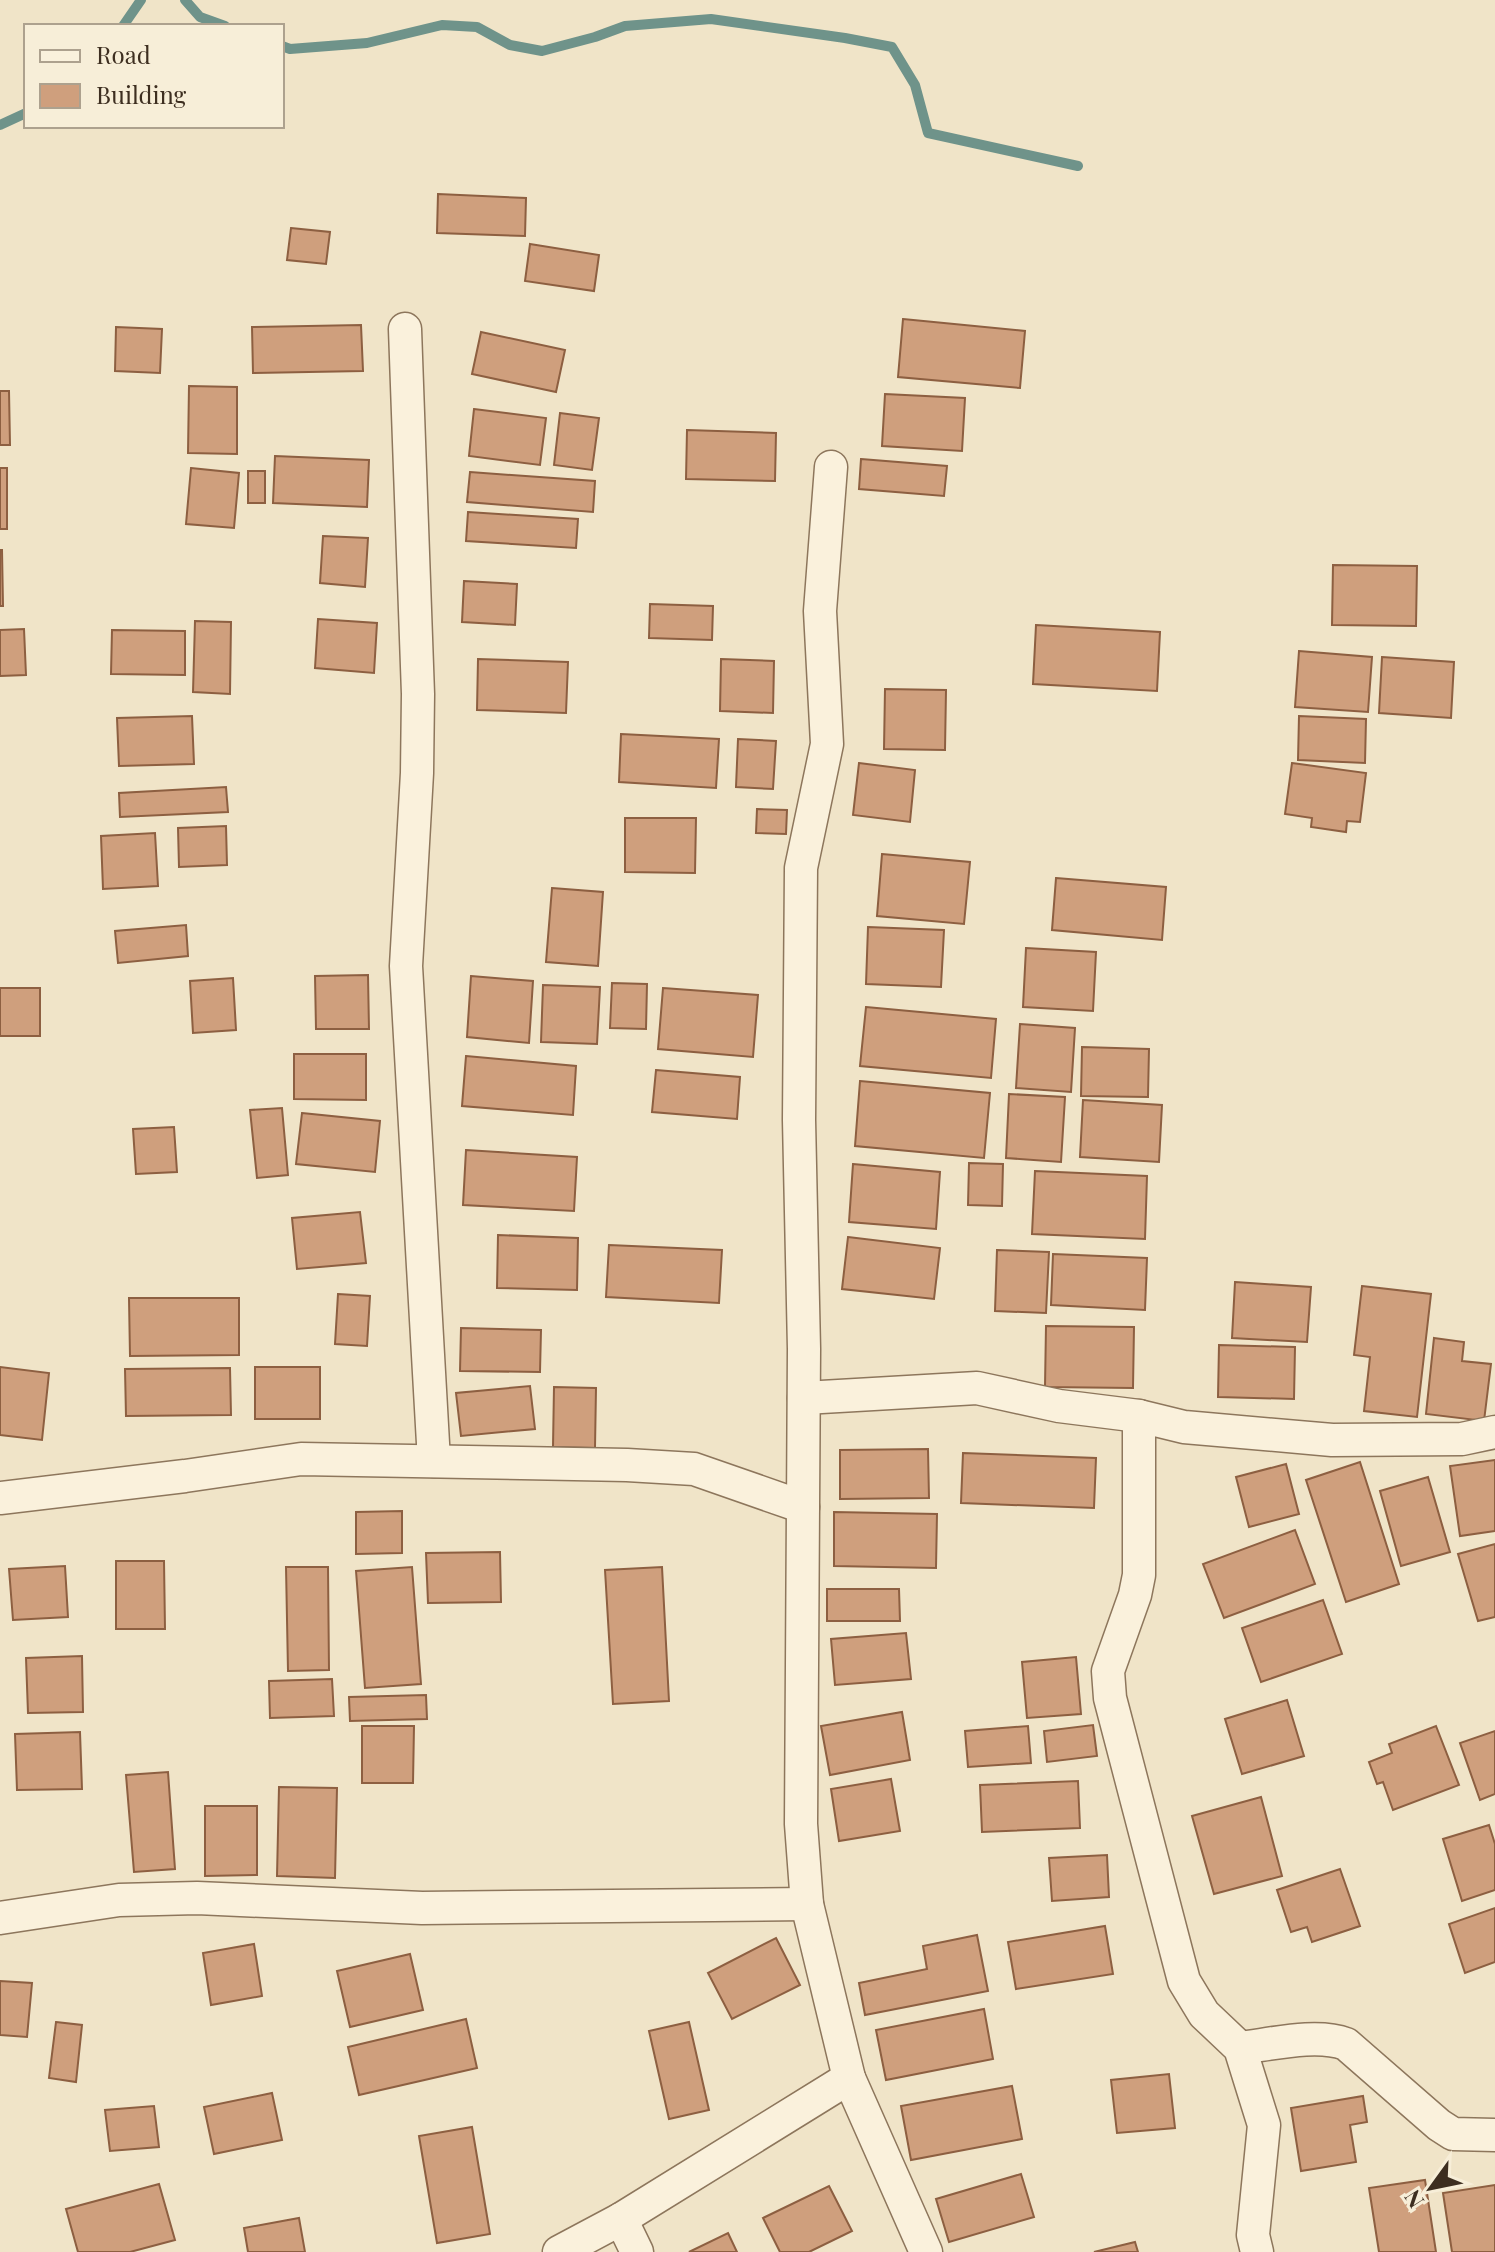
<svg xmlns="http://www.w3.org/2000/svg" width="1495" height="2252" font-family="'Playfair Display',serif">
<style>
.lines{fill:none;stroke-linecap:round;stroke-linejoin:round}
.stream{stroke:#6f938a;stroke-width:10}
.building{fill:#cf9f7d;stroke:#8d5f41;stroke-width:2}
.street-casing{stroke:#8d765c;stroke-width:35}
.street{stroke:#faf1dc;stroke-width:32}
</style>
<rect width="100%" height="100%" fill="#f0e4c8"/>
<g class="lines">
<g class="stream">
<path d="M185 0 200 17 225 26"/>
<path d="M123 26 141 0"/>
<path d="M282 46 290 49 367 43 442 25 477 27 510 45 542 51 595 37 625 26 711 19 845 38 892 47 915 85 928 133 1078 166"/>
<path d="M0 125 26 113"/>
</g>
</g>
<g class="building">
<path d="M438 194 526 198 525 236 437 233Z"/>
<path d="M291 228 330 232 326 264 287 260Z"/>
<path d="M530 244 599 255 594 291 525 281Z"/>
<path d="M903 319 1025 331 1020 388 898 377Z"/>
<path d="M361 325 363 371 253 373 252 327Z"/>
<path d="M116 327 162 329 160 373 115 371Z"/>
<path d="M481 332 565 350 556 392 472 374Z"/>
<path d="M189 386 237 387V454L188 453Z"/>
<path d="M0 391H9L10 445H0Z"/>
<path d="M885 394 965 398 962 451 882 446Z"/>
<path d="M474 409 546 418 540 465 469 456Z"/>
<path d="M560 413 599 418 592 470 554 465Z"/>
<path d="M687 430 776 433 775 481 686 479Z"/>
<path d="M275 456 369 460 367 507 273 503Z"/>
<path d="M861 459 947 466 944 496 859 489Z"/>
<rect x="0" y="468" width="7" height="61"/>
<path d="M191 468 239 473 234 528 186 524Z"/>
<rect x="248" y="471" width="17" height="32"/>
<path d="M470 472 595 481 593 512 467 502Z"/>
<path d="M468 512 578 519 576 548 466 541Z"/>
<path d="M323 536 368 538 365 587 320 583Z"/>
<path d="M0 550H2L3 606H0Z"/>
<path d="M1333 565 1417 566 1416 626 1332 625Z"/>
<path d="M464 581 517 584 515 625 462 622Z"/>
<path d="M650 604 713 606 712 640 649 638Z"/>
<path d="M318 619 377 623 374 673 315 668Z"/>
<path d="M195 621 231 622 230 694 193 692Z"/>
<path d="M1036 625 1160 632 1157 691 1033 684Z"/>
<path d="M24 629 26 675 0 676V630Z"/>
<path d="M112 630 185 631V675L111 674Z"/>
<path d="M1299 651 1372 657 1368 712 1295 707Z"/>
<path d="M1382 657 1454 662 1451 718 1379 713Z"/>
<path d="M478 659 568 662 566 713 477 710Z"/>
<path d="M721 659 774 661 773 713 720 711Z"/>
<path d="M885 689 946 690 945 750 884 749Z"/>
<path d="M192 716 194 764 119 766 117 718Z"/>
<path d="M1299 716 1366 719 1365 763 1298 760Z"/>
<path d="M621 734 719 739 716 788 619 782Z"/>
<path d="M738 739 776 741 773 789 736 787Z"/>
<path d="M859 763 915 770 910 822 853 815Z"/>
<path d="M1292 763 1366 773 1360 822 1347 821 1346 832 1311 827 1312 818 1285 814Z"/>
<path d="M226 787 228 812 120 817 119 793Z"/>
<path d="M757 809 787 810 786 834 756 833Z"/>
<path d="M625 818H696L695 873 625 872Z"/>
<path d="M226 826 227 865 179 867 178 828Z"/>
<path d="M155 833 158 886 103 889 101 836Z"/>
<path d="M882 854 970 862 964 924 877 916Z"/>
<path d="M1056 878 1166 887 1162 940 1052 930Z"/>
<path d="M552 888 603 892 598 966 546 962Z"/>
<path d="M186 925 188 956 118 963 115 931Z"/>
<path d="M868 927 944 930 941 987 866 984Z"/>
<path d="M1026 948 1096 952 1093 1011 1023 1007Z"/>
<path d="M368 975 369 1029H316L315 976Z"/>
<path d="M471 976 533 981 529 1043 467 1037Z"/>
<path d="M233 978 236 1030 193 1033 190 981Z"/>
<path d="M612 983 647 984 646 1029 610 1028Z"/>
<path d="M543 985 600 987 597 1044 541 1042Z"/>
<rect x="0" y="988" width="40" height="48"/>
<path d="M663 988 758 995 753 1057 658 1049Z"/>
<path d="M866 1007 996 1019 991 1078 860 1066Z"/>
<path d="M1020 1024 1075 1028 1071 1092 1016 1088Z"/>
<path d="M1082 1047 1149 1049 1148 1097 1081 1096Z"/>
<path d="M294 1054H366V1100L294 1099Z"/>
<path d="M466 1056 576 1066 573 1115 462 1106Z"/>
<path d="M656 1070 740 1077 737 1119 652 1112Z"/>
<path d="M860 1081 990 1093 984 1158 855 1146Z"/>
<path d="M1009 1094 1065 1097 1061 1162 1006 1158Z"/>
<path d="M1083 1100 1162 1105 1159 1162 1080 1157Z"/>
<path d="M282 1108 288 1175 257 1178 250 1110Z"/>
<path d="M302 1113 380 1121 375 1172 296 1164Z"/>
<path d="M174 1127 177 1172 136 1174 133 1129Z"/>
<path d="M466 1150 577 1157 574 1211 463 1205Z"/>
<path d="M969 1163 1003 1164 1002 1206 968 1205Z"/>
<path d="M853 1164 940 1172 936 1229 849 1222Z"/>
<path d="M1035 1171 1147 1176 1145 1239 1032 1234Z"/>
<path d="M360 1212 366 1263 297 1269 292 1218Z"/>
<path d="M498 1235 578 1238 577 1290 497 1288Z"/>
<path d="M848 1237 940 1248 934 1299 842 1289Z"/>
<path d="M609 1245 722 1250 719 1303 606 1297Z"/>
<path d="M997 1250 1049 1252 1046 1313 995 1311Z"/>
<path d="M1053 1254 1147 1258 1145 1310 1051 1305Z"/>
<path d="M1235 1282 1311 1287 1307 1342 1232 1338Z"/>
<path d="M1362 1286 1431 1294 1417 1417 1364 1411 1370 1357 1354 1355Z"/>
<path d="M338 1294 370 1296 367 1346 335 1344Z"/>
<path d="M129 1298H239V1355L130 1356Z"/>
<path d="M1046 1326 1134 1327 1133 1388 1045 1387Z"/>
<path d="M461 1328 541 1330 540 1372 460 1371Z"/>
<path d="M1434 1338 1464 1342 1462 1361 1491 1364 1484 1421 1426 1414Z"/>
<path d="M1219 1345 1295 1347 1294 1399 1218 1397Z"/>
<path d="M0 1367 49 1373 42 1440 0 1435Z"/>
<rect x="255" y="1367" width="65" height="52"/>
<path d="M230 1368 231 1415 126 1416 125 1369Z"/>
<path d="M530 1386 535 1429 461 1436 456 1393Z"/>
<path d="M554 1387 596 1388 595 1448 553 1447Z"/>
<path d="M928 1449 929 1498 840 1499V1450Z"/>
<path d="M963 1453 1096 1458 1094 1508 961 1503Z"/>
<path d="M1495 1460V1531L1460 1536 1450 1466Z"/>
<path d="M1360 1462 1399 1584 1346 1602 1306 1480Z"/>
<path d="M1286 1464 1299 1514 1249 1527 1236 1477Z"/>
<path d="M1428 1477 1450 1552 1401 1566 1380 1491Z"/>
<path d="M402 1511V1553L356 1554V1512Z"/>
<path d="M834 1512 937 1514 936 1568 834 1566Z"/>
<path d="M1295 1530 1315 1584 1224 1618 1203 1564Z"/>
<path d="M1495 1544V1617L1478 1621 1458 1554Z"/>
<path d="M500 1552 501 1602 428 1603 426 1553Z"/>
<path d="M116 1561H164L165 1629H116Z"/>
<path d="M65 1566 68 1617 13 1620 9 1569Z"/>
<path d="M286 1567H328L329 1670 288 1671Z"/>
<path d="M412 1567 421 1684 365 1688 356 1571Z"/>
<path d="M662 1567 669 1701 613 1704 605 1570Z"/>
<path d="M827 1589H899L900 1621H827Z"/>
<path d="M1323 1600 1342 1654 1261 1682 1242 1628Z"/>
<path d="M906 1633 911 1679 835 1685 831 1639Z"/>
<path d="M82 1656 83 1712 28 1713 26 1658Z"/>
<path d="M1076 1657 1081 1714 1027 1718 1022 1662Z"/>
<path d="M332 1679 334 1716 270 1718 269 1681Z"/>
<path d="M426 1695 427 1719 350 1721 349 1697Z"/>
<path d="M1287 1700 1304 1756 1242 1774 1225 1719Z"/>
<path d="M902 1712 910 1760 830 1775 821 1726Z"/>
<path d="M1093 1725 1097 1756 1047 1762 1044 1731Z"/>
<path d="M362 1726H414L413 1783H362Z"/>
<path d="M1028 1726 1031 1763 968 1767 965 1731Z"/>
<path d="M1436 1726 1459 1785 1393 1810 1383 1782 1377 1784 1369 1762 1392 1753 1389 1744Z"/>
<path d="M1495 1731V1794L1480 1800 1460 1743Z"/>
<path d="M80 1732 82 1789 17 1790 15 1734Z"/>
<path d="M168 1772 175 1869 134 1872 126 1775Z"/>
<path d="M891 1779 900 1831 839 1841 831 1789Z"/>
<path d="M1078 1781 1080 1828 982 1832 980 1785Z"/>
<path d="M279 1787 337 1788 335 1878 277 1876Z"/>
<path d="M1261 1797 1282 1876 1214 1894 1192 1816Z"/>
<path d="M205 1806H257V1875L205 1876Z"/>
<path d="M1489 1825 1495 1844V1890L1462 1901 1443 1839Z"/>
<path d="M1107 1855 1109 1897 1052 1901 1049 1858Z"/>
<path d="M1340 1869 1360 1926 1312 1942 1307 1927 1291 1932 1277 1890Z"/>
<path d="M1495 1908V1962L1465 1973 1449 1924Z"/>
<path d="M1105 1926 1113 1974 1016 1989 1008 1942Z"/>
<path d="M977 1935 988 1991 865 2015 859 1983 927 1969 923 1946Z"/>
<path d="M776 1938 800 1985 732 2019 708 1973Z"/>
<path d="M254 1944 262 1996 211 2005 203 1953Z"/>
<path d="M410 1954 423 2010 350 2027 337 1971Z"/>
<path d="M0 1981 32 1983 27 2037 0 2035Z"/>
<path d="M984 2009 993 2059 886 2080 876 2030Z"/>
<path d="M466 2019 477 2068 359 2095 348 2047Z"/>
<path d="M56 2022 82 2025 76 2082 49 2078Z"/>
<path d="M689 2022 709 2110 669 2119 649 2031Z"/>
<path d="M1169 2074 1175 2128 1117 2133 1111 2080Z"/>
<path d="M1012 2086 1022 2139 911 2160 901 2106Z"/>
<path d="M272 2093 282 2140 214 2154 204 2107Z"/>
<path d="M1363 2096 1367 2122 1350 2125 1356 2162 1301 2171 1291 2108Z"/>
<path d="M154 2106 159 2147 110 2151 105 2110Z"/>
<path d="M472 2127 490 2234 437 2243 419 2136Z"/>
<path d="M1021 2174 1034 2217 949 2242 936 2199Z"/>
<path d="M1425 2180 1436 2252H1379L1369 2188Z"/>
<path d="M159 2184 175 2240 130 2252H78L66 2209Z"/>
<path d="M1495 2185V2252H1452L1443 2193Z"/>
<path d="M829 2186 852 2231 809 2252H780L763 2218Z"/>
<path d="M299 2218 305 2252H248L244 2228Z"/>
<path d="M728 2233 737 2252H689Z"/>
<path d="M1135 2242 1138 2252H1094Z"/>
</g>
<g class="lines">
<g class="street-casing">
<g id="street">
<path d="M405 329 418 694 417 773 406 966 434 1461"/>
<path d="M831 467 820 611 827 744 801 868 799 1120 804 1349 801 1824 807 1904 849 2078 926 2252"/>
<path d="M804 1398 977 1388 1059 1406 1139 1416 1184 1427 1332 1440 1462 1439 1495 1432"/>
<path d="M1139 1416V1575L1135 1595 1108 1671 1110 1698 1184 1981 1204 2014 1240 2048 1264 2125 1253 2235 1257 2252"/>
<path d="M0 1498 185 1476 301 1459 627 1465 694 1469 803 1507"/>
<path d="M0 1918 119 1900 197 1898 422 1908 807 1904"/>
<path d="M1240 2048C1272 2044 1317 2033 1346 2044L1439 2125 1453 2134 1495 2135"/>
<path d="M621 2219 637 2252"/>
<path d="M559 2252 621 2219 849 2078"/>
</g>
</g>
<use href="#street" class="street"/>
</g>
<rect x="24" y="24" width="260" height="104" fill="#f7eed8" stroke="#ada18e" stroke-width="2"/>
<rect x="40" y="50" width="40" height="12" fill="#faf1dc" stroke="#ada18e" stroke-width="2"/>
<text x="96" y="64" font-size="24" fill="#3d2e20">Road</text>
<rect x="40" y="84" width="40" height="24" fill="#cf9f7d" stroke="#ada18e" stroke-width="2"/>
<text x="96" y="104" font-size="24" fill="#3d2e20">Building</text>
<g transform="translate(1431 2188) rotate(237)" stroke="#f7eed8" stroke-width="6" paint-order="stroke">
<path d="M0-6L14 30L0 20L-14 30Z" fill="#3d2e20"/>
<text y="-12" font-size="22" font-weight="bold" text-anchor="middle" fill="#3d2e20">N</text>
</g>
</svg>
